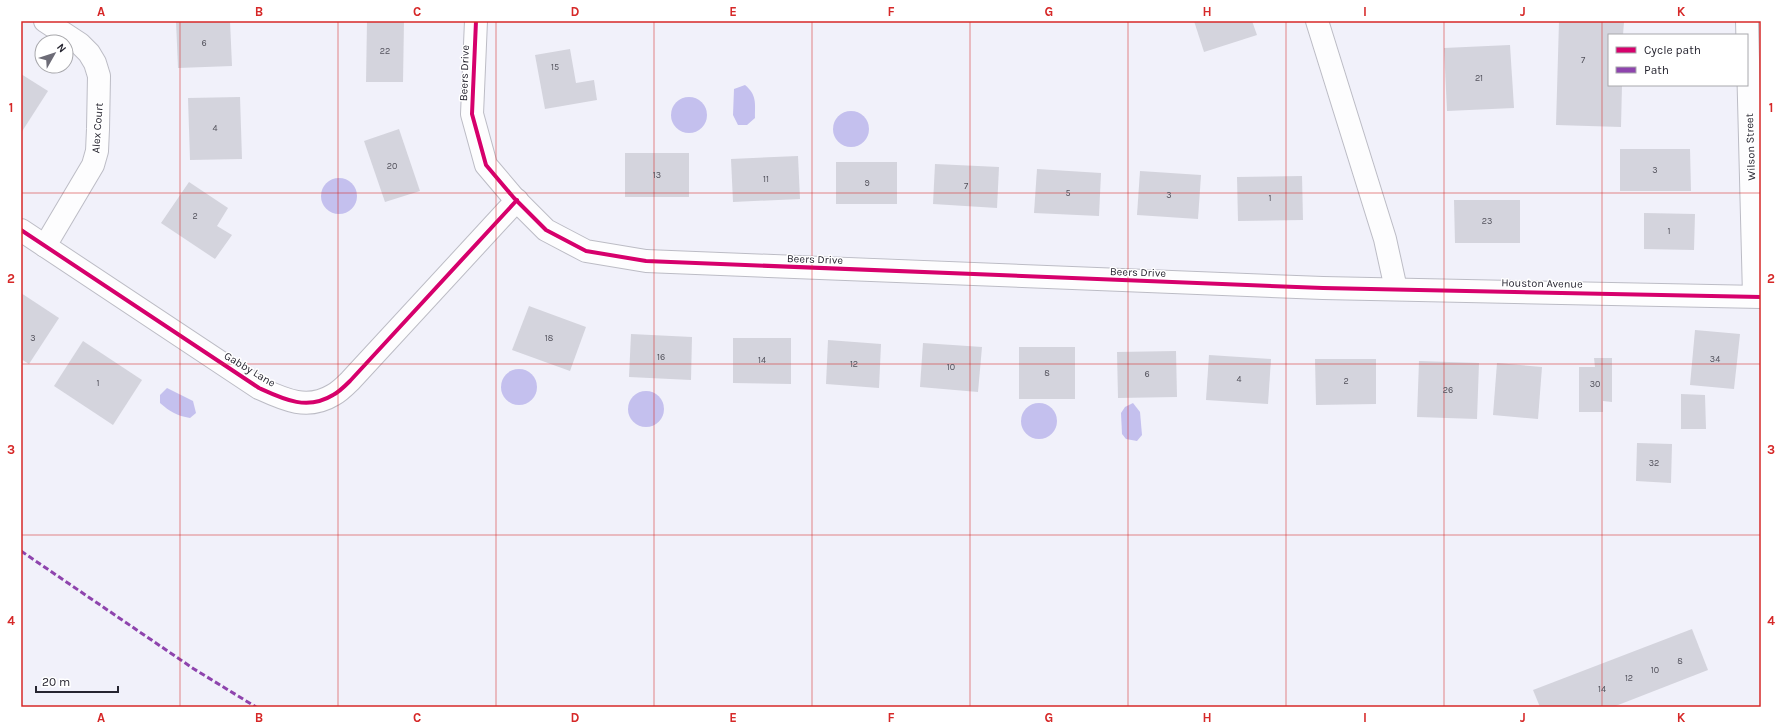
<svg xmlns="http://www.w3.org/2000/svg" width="1782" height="728" font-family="Karla,sans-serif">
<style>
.water{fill:#c4c0ee}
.building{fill:#d4d4dd}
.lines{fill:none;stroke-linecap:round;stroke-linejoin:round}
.minor-casing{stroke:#bcbcc5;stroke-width:24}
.minor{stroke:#fdfdfe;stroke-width:22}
.quiet{stroke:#8e44ad;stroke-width:3;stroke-dasharray:6 3;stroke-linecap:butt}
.cycleway-casing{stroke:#fff;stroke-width:6}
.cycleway{stroke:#d6006c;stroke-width:4}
.grid{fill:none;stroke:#d62828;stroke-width:1;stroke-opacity:0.55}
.labels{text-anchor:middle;stroke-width:3;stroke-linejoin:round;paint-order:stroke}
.number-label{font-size:9px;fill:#52515b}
.street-label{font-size:11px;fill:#262530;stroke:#fff}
.neatline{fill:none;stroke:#d62828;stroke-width:1.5}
.grid-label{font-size:13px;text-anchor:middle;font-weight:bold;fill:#d62828}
</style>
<rect width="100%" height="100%" fill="#f1f1fa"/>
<g class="water">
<path d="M745 85C757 95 755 103 755 118L747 125H738L733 115 734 89Z"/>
<circle cx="689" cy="115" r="18"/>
<circle cx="851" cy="129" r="18"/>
<circle cx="339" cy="196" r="18"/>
<circle cx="519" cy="387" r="18"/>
<path d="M167 388 193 401 196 413 190 418C177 416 169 411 160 403V395Z"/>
<circle cx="646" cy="409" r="18"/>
<path d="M1133 403 1140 412 1142 435 1137 441 1126 439 1122 434 1121 413 1125 407Z"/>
<circle cx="1039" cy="421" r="18"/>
</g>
<g class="building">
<path d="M176 21H230L232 66 178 68Z"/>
<path d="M367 21H404L403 82H366Z"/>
<path d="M1194 21H1252L1257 35 1204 52Z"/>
<path d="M1559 21 1624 22 1623 35H1609V85H1622L1621 127 1556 125Z"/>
<path d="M1510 45 1514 108 1447 111 1444 48Z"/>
<path d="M570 49 576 83 594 80 597 100 545 109 535 55Z"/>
<path d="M21 74 48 91 21 133Z"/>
<path d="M240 97 242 159 190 160 188 98Z"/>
<path d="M399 129 420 191 385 202 364 141Z"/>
<path d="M1620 149H1690L1691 191H1620Z"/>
<rect x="625" y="153" width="64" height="44"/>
<path d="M798 156 800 199 733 202 731 159Z"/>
<rect x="836" y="162" width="61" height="42"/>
<path d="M935 164 999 167 997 208 933 204Z"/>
<path d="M1037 169 1101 173 1099 216 1034 213Z"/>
<path d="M1140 171 1201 175 1198 219 1137 215Z"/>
<path d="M1302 176 1303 220 1238 221 1237 177Z"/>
<path d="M189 182 228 208 217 226 232 235 215 259 161 223Z"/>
<path d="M1454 200H1520V243H1455Z"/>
<path d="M1644 213 1695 214 1694 250 1644 249Z"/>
<path d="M21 293 59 318 29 364 21 359Z"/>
<path d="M529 306 586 327 570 371 512 350Z"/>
<path d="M1695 330 1740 334 1734 389 1690 385Z"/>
<path d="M631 334 692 337 691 380 629 377Z"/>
<path d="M733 338H791V384L733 383Z"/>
<path d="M828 340 881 344 879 388 826 384Z"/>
<path d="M83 341 142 380 113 425 54 386Z"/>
<path d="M923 343 982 347 978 392 920 387Z"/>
<rect x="1019" y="347" width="56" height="52"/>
<path d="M1176 351 1177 397 1118 398 1117 352Z"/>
<path d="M1209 355 1271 359 1268 404 1206 400Z"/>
<path d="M1594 358H1612V402L1603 401V412H1579V367H1595Z"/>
<path d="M1315 359H1376V404L1316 405Z"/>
<path d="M1419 361 1479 363 1477 419 1417 417Z"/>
<path d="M1497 363 1542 367 1538 419 1493 415Z"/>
<path d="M1681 394 1705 395 1706 429H1681Z"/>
<path d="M1637 443 1672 444 1671 483 1636 481Z"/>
<path d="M1692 629 1708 670 1613 707H1540L1533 690Z"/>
</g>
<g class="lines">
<g class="minor-casing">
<g id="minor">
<path d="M476 21 472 114 486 165 514 198 546 230 586 251 646 261 1323 288 1761 297"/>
<path d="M1317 21 1385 239 1396 289"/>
<path d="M1747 21 1754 296"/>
<path d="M21 230 259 388C283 399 307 411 333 395 339 392 345 386 350 381L517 200"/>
<path d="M45 246 93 165 97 151 98 129 99 76 95 63 89 53 80 44 45 21"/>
</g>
</g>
<use href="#minor" class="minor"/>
<path class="quiet" d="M21 551 194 669 256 707"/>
<g class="cycleway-casing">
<g id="cycleway">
<path d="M476 21 472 114 486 165 514 198 546 230 586 251 646 261 1323 288 1761 297"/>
<path d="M21 230 259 388C283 399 307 411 333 395 339 392 345 386 350 381L517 200"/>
</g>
</g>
<use href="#cycleway" class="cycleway"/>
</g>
<path class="grid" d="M180 21V707M338 21V707M496 21V707M654 21V707M812 21V707M970 21V707M1128 21V707M1286 21V707M1444 21V707M1602 21V707M21 193H1761M21 364H1761M21 535H1761"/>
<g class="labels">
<g class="number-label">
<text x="204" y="46">6</text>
<text x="385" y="54">22</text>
<text x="1583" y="63">7</text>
<text x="555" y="70">15</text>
<text x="1479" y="81">21</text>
<text x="215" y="131">4</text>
<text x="392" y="169">20</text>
<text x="1655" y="173">3</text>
<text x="657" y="178">13</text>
<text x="766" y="182">11</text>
<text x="867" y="186">9</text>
<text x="966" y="189">7</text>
<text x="1068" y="196">5</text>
<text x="1169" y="198">3</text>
<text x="1270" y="201">1</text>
<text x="195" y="219">2</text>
<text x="1487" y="224">23</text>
<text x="1669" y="234">1</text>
<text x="33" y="341">3</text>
<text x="549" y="341">18</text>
<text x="661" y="360">16</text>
<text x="1715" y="362">34</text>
<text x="762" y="363">14</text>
<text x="854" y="367">12</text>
<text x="951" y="370">10</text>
<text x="1047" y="376">8</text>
<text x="1147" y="377">6</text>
<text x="1239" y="382">4</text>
<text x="1346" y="384">2</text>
<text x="98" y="386">1</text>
<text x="1595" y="387">30</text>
<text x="1448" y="393">26</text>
<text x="1654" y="466">32</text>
<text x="1680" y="664">8</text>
<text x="1655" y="673">10</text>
<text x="1629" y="681">12</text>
<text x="1602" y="692">14</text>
</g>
<g class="street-label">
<text transform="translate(464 73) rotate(-88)" y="4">Beers Drive</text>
<text transform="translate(97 128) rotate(-86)" y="4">Alex Court</text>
<text transform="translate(1750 147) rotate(-92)" y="4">Wilson Street</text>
<text transform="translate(815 259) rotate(2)" y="4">Beers Drive</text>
<text transform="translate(1138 272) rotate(2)" y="4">Beers Drive</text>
<text transform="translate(1542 283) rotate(1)" y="4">Houston Avenue</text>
<text transform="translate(250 369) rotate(31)" y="4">Gabby Lane</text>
</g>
</g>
<rect width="1782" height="728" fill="none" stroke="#ffffff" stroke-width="44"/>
<rect x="1608" y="34" width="140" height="52" fill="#ffffff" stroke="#a8a8ac"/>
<rect x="1616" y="47" width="20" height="6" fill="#d6006c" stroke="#a8a8ac"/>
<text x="1644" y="54" font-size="12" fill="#262530">Cycle path</text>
<rect x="1616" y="67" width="20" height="6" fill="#8e44ad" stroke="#a8a8ac"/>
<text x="1644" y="74" font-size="12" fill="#262530">Path</text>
<g transform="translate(54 54) rotate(51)"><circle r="19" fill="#ffffff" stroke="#a8a8ac"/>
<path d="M0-3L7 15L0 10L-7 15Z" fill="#6d6c77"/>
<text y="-6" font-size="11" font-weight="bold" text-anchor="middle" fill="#262530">N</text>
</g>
<path d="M36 686v6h82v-6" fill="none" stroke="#262530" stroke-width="2"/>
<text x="42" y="686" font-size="12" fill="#262530" stroke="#ffffff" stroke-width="3" paint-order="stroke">20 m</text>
<rect x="22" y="22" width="1738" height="684" class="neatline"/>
<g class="grid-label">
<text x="101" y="16">A</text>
<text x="259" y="16">B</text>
<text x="417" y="16">C</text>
<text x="575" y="16">D</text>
<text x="733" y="16">E</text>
<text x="891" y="16">F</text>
<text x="1049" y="16">G</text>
<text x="1207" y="16">H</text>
<text x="1365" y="16">I</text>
<text x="1523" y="16">J</text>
<text x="1681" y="16">K</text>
<text x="11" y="112">1</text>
<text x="1771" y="112">1</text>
<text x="11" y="283">2</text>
<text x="1771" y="283">2</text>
<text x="11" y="454">3</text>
<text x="1771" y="454">3</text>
<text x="11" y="625">4</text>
<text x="1771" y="625">4</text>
<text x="101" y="722">A</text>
<text x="259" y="722">B</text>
<text x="417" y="722">C</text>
<text x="575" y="722">D</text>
<text x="733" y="722">E</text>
<text x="891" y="722">F</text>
<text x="1049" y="722">G</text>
<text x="1207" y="722">H</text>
<text x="1365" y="722">I</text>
<text x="1523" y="722">J</text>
<text x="1681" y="722">K</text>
</g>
</svg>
